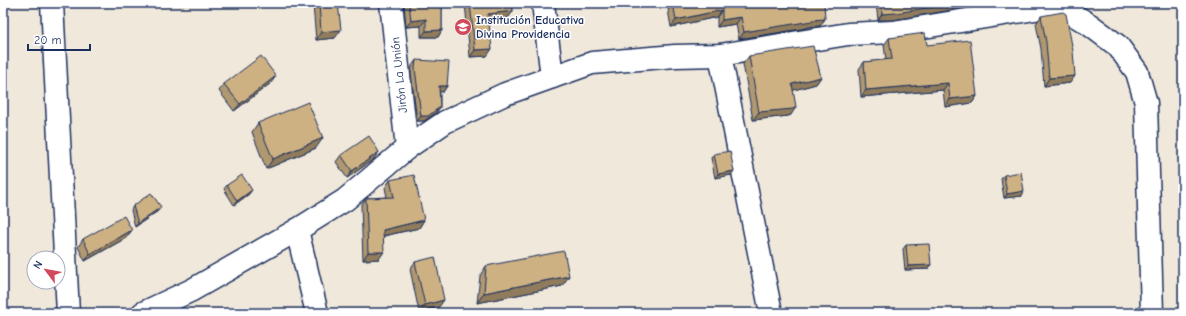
<svg xmlns="http://www.w3.org/2000/svg" width="1186" height="316" font-family="'Comic Neue',sans-serif">
<style>
.lines{fill:none;stroke-linecap:round;stroke-linejoin:round}
.minor-casing{stroke:#1b2f5e;stroke-width:25}
.minor{stroke:#fff;stroke-width:22}
.wall{fill:#b09871;stroke:#1b2f5e}
.shaded-wall{fill:#907c5c;stroke:#1b2f5e}
.building{fill:#cdb183;stroke:#1b2f5e}
.labels{text-anchor:middle;stroke-width:3;stroke-linejoin:round;paint-order:stroke}
.poi-label{font-size:12px;font-weight:bold;fill:#1b2f5e;stroke:#fff;text-anchor:start}
.street-label{font-size:12px;fill:#1b2f5e;stroke:#fff}
</style>
<rect width="100%" height="100%" fill="#f0e8da"/>
<filter id="ink" filterUnits="userSpaceOnUse"><feTurbulence type="fractalNoise" baseFrequency=".025" numOctaves="2"/><feDisplacementMap in="SourceGraphic" scale="8" xChannelSelector="R" yChannelSelector="G"/><feConvolveMatrix kernelMatrix="1 2 1 2 8 2 1 2 1" color-interpolation-filters="sRGB"/></filter>
<g filter="url(#ink)">
<g class="lines">
<g class="minor-casing">
<g id="minor">
<path d="M52 3 68 313"/>
<path d="M391 3 407 148"/>
<path d="M543 3 552 77"/>
<path d="M1058 5 1090 25 1118 46 1137 72 1146 103 1152 313"/>
<path d="M720 55 771 313"/>
<path d="M297 230 317 313"/>
<path d="M143 313 192 290 297 230 345 200 407 148 445 122 505 94 592 63 675 56 720 55 848 34 893 32 1072 3"/>
</g>
</g>
<use href="#minor" class="minor"/>
</g>
<g class="wall">
<path d="M314 3H338L335 38 316 40 313 5Z"/>
<path d="M404 3H442V30L438 37H421V26L406 27Z"/>
<path d="M465 3H512L513 11 508 18 489 20 487 56 470 57Z"/>
<path d="M673 3 825 19 820 26 808 27 807 28 739 39 736 24 717 27V17L671 27 668 10Z"/>
<path d="M876 3H994L892 20H878Z"/>
<path d="M1041 16 1070 83 1044 86 1041 49 1036 24Z"/>
<path d="M889 38 927 45 977 96 972 103 945 107 943 90 861 97 859 69 864 62 886 60 884 45Z"/>
<path d="M749 56 821 77 816 84 793 90 791 115 788 116 753 120 743 64Z"/>
<path d="M416 60 447 86 443 92 440 91V107L436 113 424 121H417L411 73 412 66Z"/>
<path d="M271 83 234 111 219 91 224 84Z"/>
<path d="M258 123 316 148 266 169 252 132Z"/>
<path d="M714 154 731 175 715 178 711 158Z"/>
<path d="M341 155 374 159 347 178 336 162Z"/>
<path d="M1004 175 1022 196 1004 198 1001 179Z"/>
<path d="M390 180 424 220 419 228 384 236 379 259 363 260 361 205 366 198 387 197 385 188Z"/>
<path d="M227 185 249 194 234 205 224 189Z"/>
<path d="M133 206 158 211 135 227 131 210Z"/>
<path d="M132 230 126 238 85 261 78 247 83 239Z"/>
<path d="M906 245 928 269 905 270 903 249Z"/>
<path d="M415 262 439 307 419 312 410 269Z"/>
<path d="M486 266 562 286 477 303 480 276Z"/>
</g>
<g class="shaded-wall">
<path d="M957 3H994L892 20H878L882 14Z"/>
<path d="M722 10 717 17 671 27 676 20Z"/>
<path d="M513 11 508 18 484 21 488 14Z"/>
<path d="M741 17 736 24 717 27 722 20Z"/>
<path d="M426 19 421 26 406 27 411 21Z"/>
<path d="M825 19 820 26 808 27 807 28 739 39 744 32 812 20Z"/>
<path d="M341 30 335 38 316 40 321 32Z"/>
<path d="M442 30 438 37H421L426 31Z"/>
<path d="M492 49 487 56 470 57 475 50Z"/>
<path d="M276 76 271 83 234 111 240 104Z"/>
<path d="M1075 76 1070 83 1044 86 1049 78Z"/>
<path d="M821 77 816 84 787 92 792 84Z"/>
<path d="M948 83 943 90 861 97 866 90Z"/>
<path d="M439 86H447L443 92 436 91Z"/>
<path d="M977 96 972 103 945 107 950 99Z"/>
<path d="M440 107 436 113 424 121H417L421 116Z"/>
<path d="M796 107 791 115 788 116 753 120 759 112Z"/>
<path d="M323 138 316 148 266 169 273 159Z"/>
<path d="M379 152 374 159 347 178 352 171Z"/>
<path d="M734 171 731 175 715 178 718 174Z"/>
<path d="M252 190 249 194 234 205 237 201Z"/>
<path d="M1024 191 1022 196 1004 198 1007 194Z"/>
<path d="M161 207 158 211 135 227 138 223Z"/>
<path d="M424 220 419 228 378 237 383 230Z"/>
<path d="M132 230 126 238 85 261 90 254Z"/>
<path d="M368 252H384L379 259 363 260Z"/>
<path d="M931 265 928 269 905 270 908 266Z"/>
<path d="M569 276 562 286 477 303 484 293Z"/>
<path d="M444 300 439 307 419 312 425 305Z"/>
</g>
<g class="building">
<path d="M319 3H338L341 30 321 32Z"/>
<path d="M409 3H442V30L426 31V19L411 21Z"/>
<path d="M470 3H512L513 11 488 14 492 49 475 50Z"/>
<path d="M673 3H824L825 19 812 20V21L744 32 741 17 722 20V10L676 20Z"/>
<path d="M881 3H957L896 13 882 14Z"/>
<path d="M1063 12 1066 14 1073 51 1075 76 1049 78 1046 42 1041 16Z"/>
<path d="M925 33 927 45 970 40 977 96 950 99 948 83 866 90 864 62 892 59 889 38Z"/>
<path d="M813 46 821 77 792 84 796 107 793 109 759 112 749 56Z"/>
<path d="M261 56 276 76 240 104 224 84Z"/>
<path d="M416 60 449 62 447 86H439L440 107 428 116H421L415 68Z"/>
<path d="M308 102 323 138 273 159 258 123Z"/>
<path d="M369 136 379 152 352 171 341 155Z"/>
<path d="M730 151 734 171 718 174 714 154Z"/>
<path d="M1021 172 1024 191 1007 194 1004 175Z"/>
<path d="M242 175 252 190 237 201 227 185Z"/>
<path d="M414 175 424 220 383 230 384 252H368L366 198 394 197 390 180Z"/>
<path d="M151 193 161 207 138 223 133 206Z"/>
<path d="M124 216 132 230 90 254 83 239Z"/>
<path d="M929 244 931 265 908 266 906 245Z"/>
<path d="M564 251 569 276 484 293 486 266Z"/>
<path d="M435 257 444 300 425 305 415 262Z"/>
</g>
</g>
<defs>
<g id="school-disc" transform="scale(0.9)"><circle r="9.5" fill="#d1495b" stroke="#fff"/><path d="M0-5L7-2L0 1L-7-2ZM-4 1L0 2.5L4 1V4Q0 6-4 4Z" fill="#fff"/></g>
</defs>
<g fill-rule="evenodd">
<use href="#school-disc" x="463" y="27"/>
</g>
<g class="labels">
<g class="poi-label">
<text x="476" y="24">Institución Educativa<tspan x="476" dy="14">Divina Providencia</tspan></text>
</g>
<g class="street-label">
<text transform="translate(399 75) rotate(-96)" y="4">Jirón La Unión</text>
</g>
</g>
<rect width="1186" height="316" fill="none" stroke="#fff" stroke-width="16"/>
<rect x="8" y="8" width="1170" height="300" fill="none" stroke="#1b2f5e" stroke-width="1.5" filter="url(#ink)"/>
<g transform="translate(46 270) rotate(302)"><circle r="19" fill="#ffffff" stroke="#a4acbf"/>
<path d="M0-3L7 15L0 10L-7 15Z" fill="#d1495b"/>
<text y="-6" font-size="11" font-weight="bold" text-anchor="middle" fill="#1b2f5e">N</text>
</g>
<path d="M28 44v6h62v-6" fill="none" stroke="#1b2f5e" stroke-width="2"/>
<text x="34" y="44" font-size="12" fill="#1b2f5e" stroke="#ffffff" stroke-width="3" paint-order="stroke">20 m</text>
</svg>
